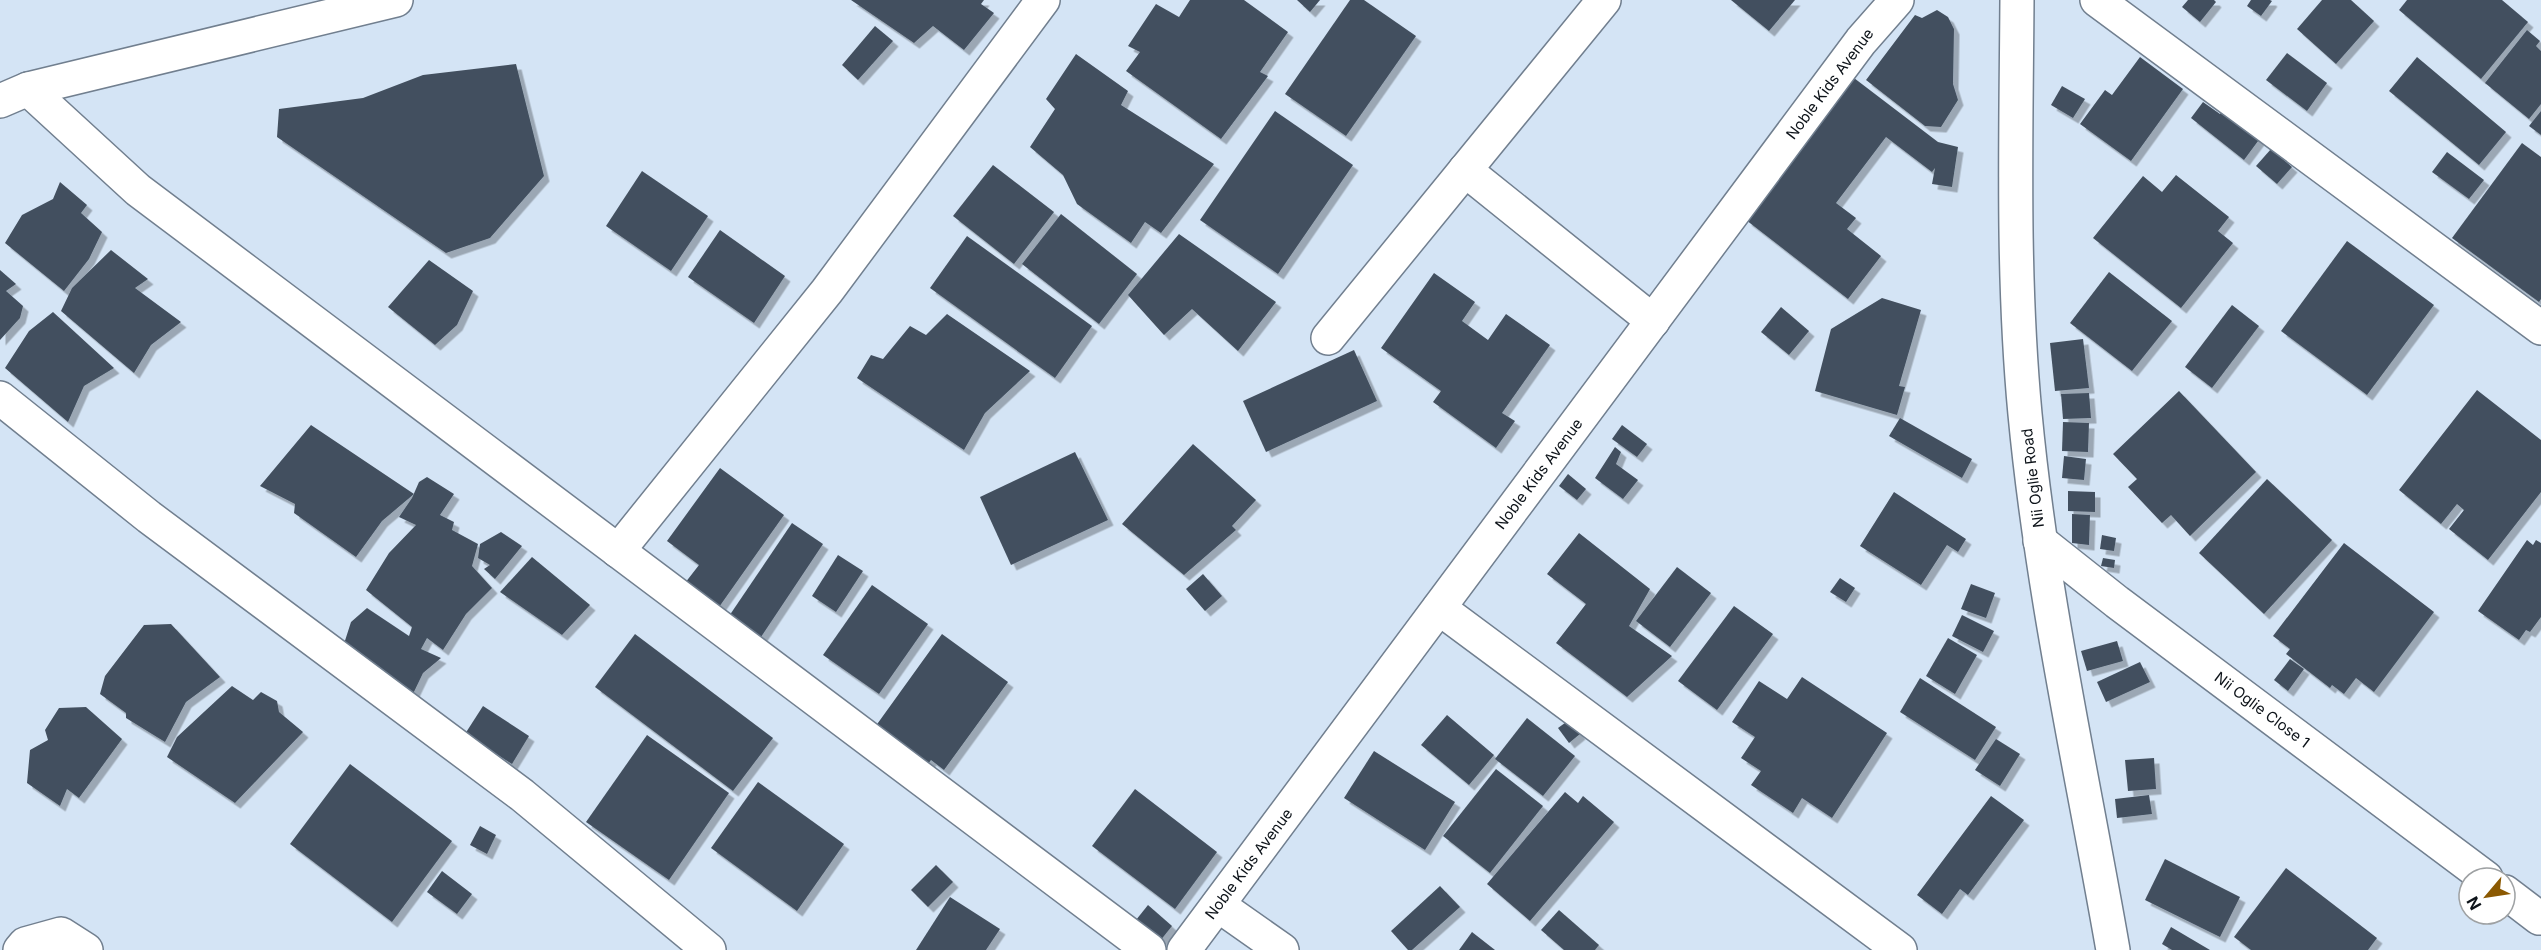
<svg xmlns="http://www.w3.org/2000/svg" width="2541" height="950" font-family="Inter,sans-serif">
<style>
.building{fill:#43505f;filter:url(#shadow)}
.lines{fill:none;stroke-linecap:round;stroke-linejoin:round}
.minor-casing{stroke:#717f8f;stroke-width:36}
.tertiary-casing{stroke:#717f8f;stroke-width:36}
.minor{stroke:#fff;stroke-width:33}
.tertiary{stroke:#fff;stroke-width:33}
.labels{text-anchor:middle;stroke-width:6;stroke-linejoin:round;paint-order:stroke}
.street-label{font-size:15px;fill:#0d1319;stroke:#fff}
</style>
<defs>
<filter id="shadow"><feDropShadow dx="5.5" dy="5.5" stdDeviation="0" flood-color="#0004"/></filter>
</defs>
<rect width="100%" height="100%" fill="#d4e4f5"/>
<g class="building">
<path d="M851 0H984L981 4 994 13 964 50 933 26 914 43Z"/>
<path d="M1190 0H1244L1288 32 1260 72 1268 76 1221 139 1126 71 1140 52 1128 46 1156 4 1179 17Z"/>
<path d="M1297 0H1320L1310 12Z"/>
<path d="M1350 0H1364L1416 36 1346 136 1285 94Z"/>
<path d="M1731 0H1795L1769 31Z"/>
<path d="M2188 0H2214L2216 2 2200 22 2182 7Z"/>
<path d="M2251 0H2270L2272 1 2261 16 2247 6Z"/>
<path d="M2322 0H2351L2374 21 2336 64 2297 29Z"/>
<path d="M2407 0H2502L2528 22 2481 79 2399 10Z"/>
<path d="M1937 10 1948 17 1954 29 1953 84 1958 100 1941 127 1925 126 1866 80 1915 15 1922 18Z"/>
<path d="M875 26 893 41 858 80 842 65Z"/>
<path d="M2527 30 2540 41 2536 46 2541 51V104L2529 119 2485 83Z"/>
<path d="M2287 53 2327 83 2307 111 2266 80Z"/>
<path d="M1076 54 1128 91 1121 105 1214 164 1161 233 1145 222 1131 243 1077 204 1063 175 1030 147 1055 109 1046 99Z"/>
<path d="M2140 57 2183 89 2131 161 2080 124 2105 90 2112 95Z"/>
<path d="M2417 57 2506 132 2479 165 2389 91Z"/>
<path d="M516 64 544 176 490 238 446 253 277 137 279 109 363 98 423 75Z"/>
<path d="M1854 78 1938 142 1958 147 1952 187 1932 184 1935 168 1932 172 1886 137 1836 203 1856 218 1847 229 1881 256 1848 299 1746 220Z"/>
<path d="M2062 86 2085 99 2073 118 2051 105Z"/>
<path d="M2203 102 2220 114 2224 108 2261 137 2244 160 2191 118Z"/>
<path d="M1275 111 1353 165 1278 274 1200 220Z"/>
<path d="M2541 111V135L2529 126Z"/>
<path d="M2522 143 2541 157V299L2539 302 2452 238Z"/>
<path d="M2271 149 2292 167 2277 184 2256 166Z"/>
<path d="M2447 152 2484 180 2469 199 2432 172Z"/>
<path d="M993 165 1054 212 1014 264 953 216Z"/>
<path d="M642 171 708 216 671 271 606 226Z"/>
<path d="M2176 175 2229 217 2218 231 2233 243 2181 308 2093 238 2143 176 2162 192Z"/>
<path d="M60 182 87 205 81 213 102 232 89 259 64 291 5 243 22 215 53 199Z"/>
<path d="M1061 214 1137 274 1099 324 1022 264Z"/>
<path d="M720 230 785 276 754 323 688 277Z"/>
<path d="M1179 234 1276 302 1238 351 1192 309 1164 335 1128 295Z"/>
<path d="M967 236 1092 326 1055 378 930 288Z"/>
<path d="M2347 241 2434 305 2367 395 2281 331Z"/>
<path d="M111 250 148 279 135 288 181 322 151 345 134 373 61 311 72 288Z"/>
<path d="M429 260 473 291 457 325 435 345 388 307Z"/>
<path d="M0 270 16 284 6 291 23 306 20 318 0 340Z"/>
<path d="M2109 272 2172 321 2132 371 2070 323Z"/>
<path d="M1434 273 1475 302 1462 321 1488 340 1506 314 1550 345 1502 413 1515 421 1496 448 1433 402 1441 391 1381 348Z"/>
<path d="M1882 298 1921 310 1899 386 1905 387 1897 415 1815 391 1831 329Z"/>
<path d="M2232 305 2259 326 2212 388 2185 367Z"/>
<path d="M1781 307 1809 331 1789 355 1761 332Z"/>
<path d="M53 312 114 368 84 386 68 422 5 368 29 331Z"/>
<path d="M947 314 1030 371 985 413 964 450 857 378 871 355 883 359 910 326 926 335Z"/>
<path d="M2083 339 2089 388 2055 391 2050 343Z"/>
<path d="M1354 350 1377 401 1266 452 1243 401Z"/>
<path d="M2477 390 2541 440V492L2488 560 2449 529 2464 510 2457 504 2441 524 2399 490Z"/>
<path d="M2179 391 2256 472 2190 536 2171 515 2162 523 2128 487 2137 479 2113 454Z"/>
<path d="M2089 393 2091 418 2063 419 2061 394Z"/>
<path d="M1900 418 1972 459 1962 478 1889 436Z"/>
<path d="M2063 422 2089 423 2088 452 2062 451Z"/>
<path d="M311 425 414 494 382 521 356 557 294 513 295 504 260 486Z"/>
<path d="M1622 425 1647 444 1637 457 1612 439Z"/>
<path d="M1193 444 1256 500 1232 526 1236 530 1184 575 1122 524Z"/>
<path d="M1615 447 1621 452 1616 464 1638 480 1623 499 1595 478Z"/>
<path d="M1075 452 1108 520 1011 565 980 497Z"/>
<path d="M2064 456 2086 459 2084 480 2062 478Z"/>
<path d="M720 468 784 515 712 617 678 592 699 565 667 541Z"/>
<path d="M1568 474 1586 489 1577 500 1559 486Z"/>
<path d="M427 477 454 494 440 515 454 522 452 530 478 544 472 566 492 588 466 614 443 650 427 638 421 649 441 658 423 673 412 696 342 650 351 622 367 608 409 636 412 627 366 590 389 553 416 525 399 517 412 498 419 482Z"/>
<path d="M2267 479 2332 540 2264 614 2199 553Z"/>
<path d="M2068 491 2095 492V512L2068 511Z"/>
<path d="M1894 492 1966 539 1958 552 1947 545 1921 585 1860 546Z"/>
<path d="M2072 514 2090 515 2089 545 2072 543Z"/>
<path d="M792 523 823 544 755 646 723 625Z"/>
<path d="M501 532 522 546 495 579 484 569 490 565 478 558 480 544Z"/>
<path d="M1579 533 1650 589 1629 626 1672 656 1627 697 1556 643 1586 604 1547 574Z"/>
<path d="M2102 535 2116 538 2114 551 2100 549Z"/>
<path d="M2527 540 2533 545 2536 540 2541 543V617L2530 632 2526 630 2519 640 2478 611Z"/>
<path d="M2344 543 2434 612 2374 692 2356 678 2344 694 2332 685 2330 688 2286 654 2290 649 2273 636Z"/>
<path d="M838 555 863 571 836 612 812 596Z"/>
<path d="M532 557 590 605 562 635 500 592Z"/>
<path d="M2103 558 2115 560 2114 568 2101 566Z"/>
<path d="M1677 567 1711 593 1670 647 1636 621Z"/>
<path d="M1203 574 1222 596 1205 611 1186 589Z"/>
<path d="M1840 578 1855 588 1846 602 1830 592Z"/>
<path d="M1971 584 1995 593 1986 618 1961 609Z"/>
<path d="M872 585 928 624 879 694 823 655Z"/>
<path d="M1734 606 1773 634 1717 710 1678 681Z"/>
<path d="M1962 615 1994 631 1983 652 1952 636Z"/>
<path d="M171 624 220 677 186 702 165 742 126 718V713L100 694 105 676 144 625Z"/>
<path d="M635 634 773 738 733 791 595 687Z"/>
<path d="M942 634 1008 682 944 770 931 760 922 772 870 734Z"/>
<path d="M1948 638 1977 655 1955 694 1926 676Z"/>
<path d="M2117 641 2123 661 2087 671 2081 651Z"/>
<path d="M2290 659 2304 669 2288 691 2274 680Z"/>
<path d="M2140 662 2150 682 2106 702 2097 682Z"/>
<path d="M1802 677 1887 733 1832 818 1802 798 1793 813 1751 785 1761 771 1741 758 1755 737 1732 722 1759 681 1787 699Z"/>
<path d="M1920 678 1996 727 1975 760 1900 712Z"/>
<path d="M232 686 253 700 261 692 277 701 279 712 303 732 235 803 167 757 177 737Z"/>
<path d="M483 706 529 736 512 764 465 734Z"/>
<path d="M86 707 122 739 79 798 67 789 60 806 27 783 30 750 48 740 45 730 59 708Z"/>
<path d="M1447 715 1494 755 1469 785 1421 745Z"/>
<path d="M1527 718 1575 756 1543 796 1495 759Z"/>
<path d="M1569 720 1580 734 1569 743 1558 728Z"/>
<path d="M647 735 729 793 669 880 586 822Z"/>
<path d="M1996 739 2020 754 2000 786 1975 770Z"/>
<path d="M1374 751 1455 802 1425 850 1344 798Z"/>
<path d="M2154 758 2156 789 2128 791 2125 760Z"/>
<path d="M350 764 452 841 392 922 290 844Z"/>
<path d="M1496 769 1543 806 1490 873 1443 836Z"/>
<path d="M758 782 844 844 797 911 711 848Z"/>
<path d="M1135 789 1217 852 1175 909 1092 846Z"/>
<path d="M1565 792 1578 803 1583 796 1614 822 1530 921 1487 884Z"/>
<path d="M2149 795 2152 814 2117 818 2115 799Z"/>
<path d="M1991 796 2024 820 1968 895 1960 889 1942 914 1917 895Z"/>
<path d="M480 826 496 835 487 854 470 845Z"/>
<path d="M2165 859 2240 897 2220 937 2145 900Z"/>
<path d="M936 865 953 882 928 907 911 890Z"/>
<path d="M2286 868 2377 938 2368 950H2251L2234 937Z"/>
<path d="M442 871 472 894 457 914 427 892Z"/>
<path d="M1440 886 1460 907 1412 950H1408L1391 931Z"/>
<path d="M950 897 1000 929 986 950H916Z"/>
<path d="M1148 905 1172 926 1160 941 1136 920Z"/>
<path d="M1559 910 1599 945 1595 950H1564L1541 930Z"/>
<path d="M2171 927 2210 950H2172L2162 944Z"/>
<path d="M1472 932 1495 950H1459Z"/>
</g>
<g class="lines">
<g class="minor-casing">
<g id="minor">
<path d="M2097 0 2541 328"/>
<path d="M28 89 138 190 1149 950"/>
<path d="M0 101 28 89 396 0"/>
<path d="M1465 170 1653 321"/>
<path d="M1328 338 1604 0"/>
<path d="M0 398 149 517 522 795 709 950"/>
<path d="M2040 541 2117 602 2486 878"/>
<path d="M618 551 827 291 1043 0"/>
<path d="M1439 608 1900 950"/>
<path d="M2505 892 2539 918"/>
<path d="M1218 905 1282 950"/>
<path d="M20 950 25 944 61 934 86 950"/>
<path d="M1184 950 1861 41 1897 0"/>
</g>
</g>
<g class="tertiary-casing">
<path id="tertiary" d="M2017 0C2016 138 2012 276 2025 414 2042 594 2082 772 2113 950"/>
</g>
<use href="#minor" class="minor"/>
<use href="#tertiary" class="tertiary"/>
</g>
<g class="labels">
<g class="street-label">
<text transform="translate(1830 84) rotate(-53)" y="5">Noble Kids Avenue</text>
<text transform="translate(1539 474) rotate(-53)" y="5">Noble Kids Avenue</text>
<text transform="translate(2033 478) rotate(-97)" y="5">Nii Oglie Road</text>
<text transform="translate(2262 710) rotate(37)" y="5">Nii Oglie Close 1</text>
<text transform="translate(1249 864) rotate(-53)" y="5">Noble Kids Avenue</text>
</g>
</g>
<g transform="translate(2487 896) rotate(241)"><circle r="28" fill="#ffffff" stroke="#9ea1a3" stroke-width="1.5"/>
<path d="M0-4.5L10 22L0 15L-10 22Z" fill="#8b5902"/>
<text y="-9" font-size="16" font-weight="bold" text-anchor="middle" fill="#0d1319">N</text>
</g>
</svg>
